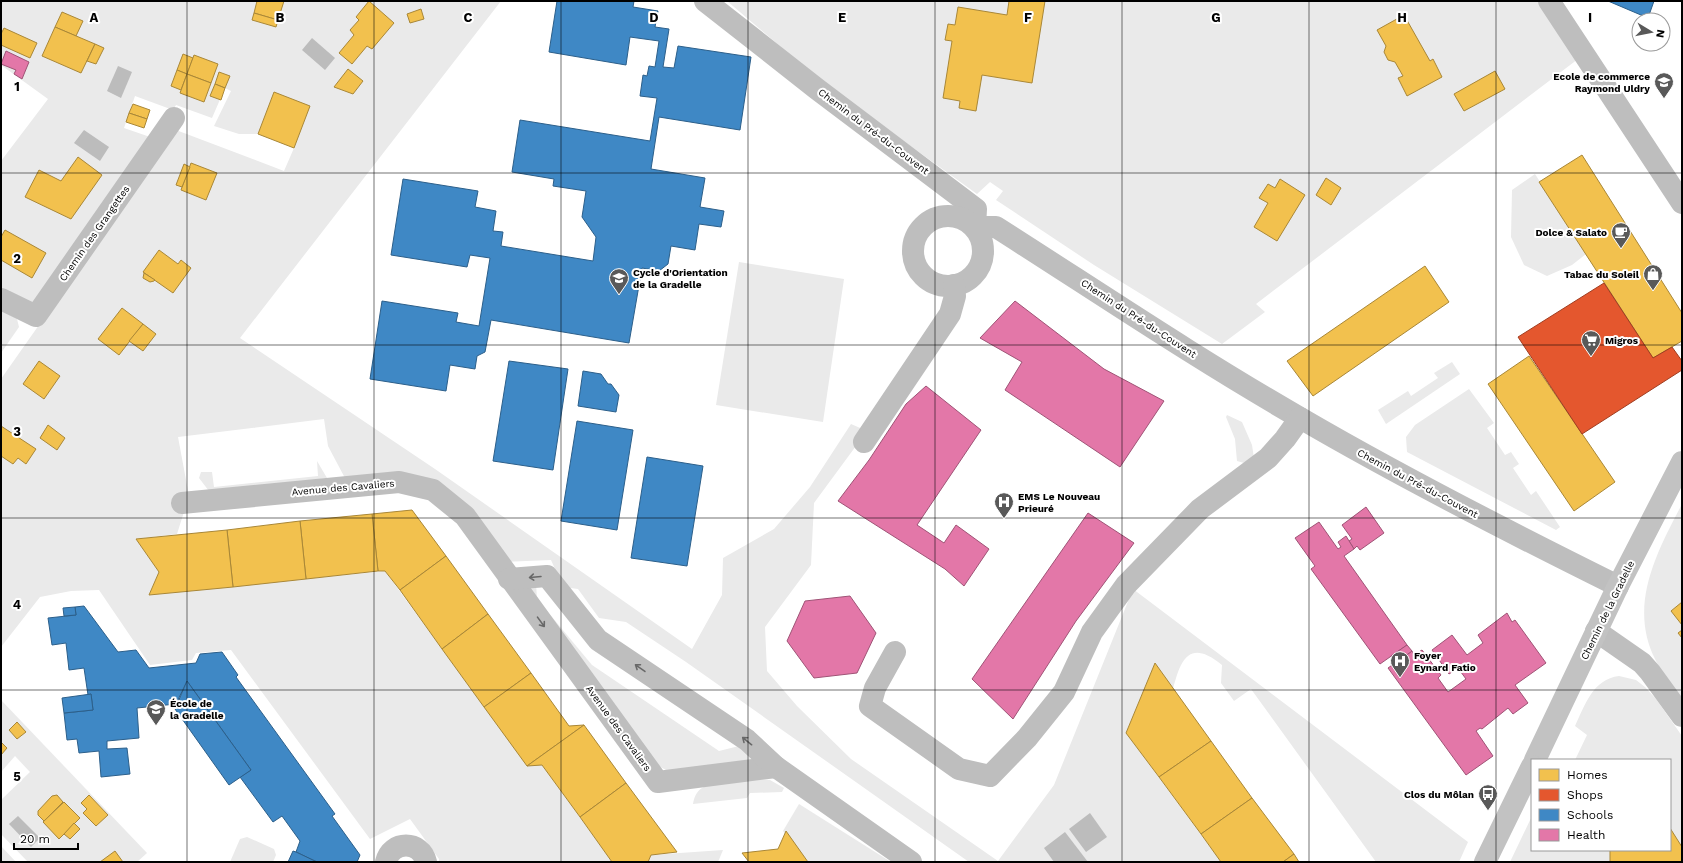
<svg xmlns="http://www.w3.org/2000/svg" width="1683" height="863" font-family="'Work Sans',sans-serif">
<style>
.green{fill:#eaeaea}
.water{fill:#bcbcbc}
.homes{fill:#f2c14e;stroke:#a98737}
.shops{fill:#e4572e;stroke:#a03d20}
.schools{fill:#3f88c5;stroke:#2c5f8a}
.health{fill:#e377a8;stroke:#9f5376}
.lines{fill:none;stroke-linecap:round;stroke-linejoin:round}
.street{stroke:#bebebe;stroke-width:22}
.secondary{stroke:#c2c2c2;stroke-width:22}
.oneway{stroke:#686868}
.grid{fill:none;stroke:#000;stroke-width:1;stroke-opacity:0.55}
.labels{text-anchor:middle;stroke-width:4;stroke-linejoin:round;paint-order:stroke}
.poi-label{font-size:10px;font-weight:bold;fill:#000;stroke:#fff;text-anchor:start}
.street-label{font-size:10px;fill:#000;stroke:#fff}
.grid-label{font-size:13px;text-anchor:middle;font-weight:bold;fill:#000;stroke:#fff;stroke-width:4;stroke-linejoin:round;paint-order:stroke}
</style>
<rect width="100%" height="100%" fill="#fff"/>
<g class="green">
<path d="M1 1H501L240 338 435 469 692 649 722 595 723 558 774 529 810 487 851 424 867 431 814 503 811 565 765 627 767 671 797 706 851 759 998 861 1054 785 1133 589 1468 842 1459 862H1376L1251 689 1234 701 1221 683 1222 665C1190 639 1181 658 1173 689L1155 664 1126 733 1221 862H969L686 662 626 622 599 618 578 589 563 587 551 560 505 562 456 495 346 480 328 446 324 419 178 437 189 496 177 534 136 539 159 572 149 595 385 571 484 707 542 765 612 862H439V859L410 819 370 839 231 650 196 653 192 660 150 665 99 590 71 591 40 597 1 647V379L176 130 284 171 294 148 258 134H239L214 126 231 91 225 88 212 118 176 105 173 110 135 96 124 128 153 138 36 305 1 292V161L48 99 1 65Z"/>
<path d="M727 1H1540L1578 59 1256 304 1265 312 1222 344 1094 265 996 200 1003 191 990 182 977 194 822 82Z"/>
<path d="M1535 174 1586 254 1572 265 1547 276 1524 265 1511 237 1512 190Z"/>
<path d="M739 262 844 279 823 422 716 405Z"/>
<path d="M1 310 17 319 19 327 1 353Z"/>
<path d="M1452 362 1460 374 1386 424 1378 410 1408 391 1411 396 1438 378 1434 373Z"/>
<path d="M1469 389 1494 423 1487 428 1505 455 1511 452 1519 464 1513 468 1531 495 1536 491 1560 527 1556 530 1407 452 1406 437 1415 425Z"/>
<path d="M1227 415 1242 422 1252 445 1254 458 1244 463 1237 461 1235 439 1226 417Z"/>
<path d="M317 461 327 478 212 495 199 478 201 472H212L214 487 318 476Z"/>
<path d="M1682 504V700C1673 687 1662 674 1655 659 1628 605 1657 552 1682 504Z"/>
<path d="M536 583 537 599 592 665 719 751 743 745 753 763 668 771 649 761 528 588Z"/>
<path d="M1619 676 1636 680 1645 687 1656 699 1682 736V862H1510L1532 816V850H1670V760H1575L1587 735 1575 726C1585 705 1593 679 1619 676Z"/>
<path d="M1 700 147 853 137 862H28L1 834V800L30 772 15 756 1 772Z"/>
<path d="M758 779 770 780 784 788 782 792 750 793 747 798 693 804C694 798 696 792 702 788 714 781 743 781 758 779Z"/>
<path d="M799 804 891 862H806L783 831Z"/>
<path d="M247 837 274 849 276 855 273 862H230L240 839Z"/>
<path d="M1 846 16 862H1Z"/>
<path d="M723 850 718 862H648L651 855Z"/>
</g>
<g class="water">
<path d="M312 38 335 58 325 70 302 50Z"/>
<path d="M118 66 132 72 121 98 107 91Z"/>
<path d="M84 130 109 147 100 161 74 143Z"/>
<path d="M1090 813 1107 837 1086 852 1069 829Z"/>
<path d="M18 816 40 838 31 847 9 824Z"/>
<path d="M1065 832 1088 862H1054L1044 848Z"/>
</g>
<g class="homes">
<path d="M257 1H284L278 20 254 13Z"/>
<path d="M369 1 394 23 372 49 367 46 352 64 339 53 354 35 350 30 359 20 356 17Z"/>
<path d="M1009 1H1045L1032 83 982 75 976 111 959 108 960 101 943 98 952 41 945 40 948 24 955 25 958 7 1007 15Z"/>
<path d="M421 9 424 19 410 23 407 14Z"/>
<path d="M62 12 83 21 76 36 55 27Z"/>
<path d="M254 13 278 20 276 27 252 20Z"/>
<path d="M1404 15 1430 61 1433 59 1442 77 1407 96 1398 78 1403 76 1395 62 1388 60 1384 52 1386 46 1377 30Z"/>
<path d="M55 27 95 44 81 73 42 56Z"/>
<path d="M4 28 37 43 30 58 1 45V34Z"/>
<path d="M95 44 104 48 96 64 87 61Z"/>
<path d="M183 54 193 58 187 74 177 70Z"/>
<path d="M194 55 218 64 211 83 187 74Z"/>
<path d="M348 69 363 81 353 94 334 87Z"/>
<path d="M177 70 187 74 181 90 171 86Z"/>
<path d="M1495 71 1505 89 1464 111 1454 94Z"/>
<path d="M219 72 230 76 225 88 215 84Z"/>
<path d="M187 74 211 83 204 102 180 93Z"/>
<path d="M215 84 225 88 221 100 210 96Z"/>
<path d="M274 92 310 106 294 148 258 134Z"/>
<path d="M133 104 150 110 147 119 129 113Z"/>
<path d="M129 113 147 119 144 128 126 122Z"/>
<path d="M1582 155 1682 313V341L1653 358 1539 182Z"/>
<path d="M78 157 102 175 71 219 25 197 39 170 61 181Z"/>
<path d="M191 163 217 173 206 200 181 190Z"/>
<path d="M184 164 190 167 182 187 176 185Z"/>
<path d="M1326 178 1341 188 1331 205 1316 195Z"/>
<path d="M1280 179 1305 195 1277 241 1254 227 1268 203 1259 198 1268 184 1275 188Z"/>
<path d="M5 230 46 253 32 278 1 260V237Z"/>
<path d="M159 250 178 264 181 260 191 268 173 293 143 272Z"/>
<path d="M1425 266 1449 302 1313 396 1287 361Z"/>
<path d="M144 273 155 280 154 281 150 282 143 278Z"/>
<path d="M122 308 143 324 119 355 98 339Z"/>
<path d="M143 324 156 334 143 351 129 341Z"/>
<path d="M1529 356 1615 482 1574 511 1488 384Z"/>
<path d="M39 361 60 376 44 399 23 384Z"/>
<path d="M48 425 65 438 57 450 40 438Z"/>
<path d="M1 426 36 449 26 464 18 458 13 464 1 456Z"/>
<path d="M412 510 446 556 400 590 385 571H378L372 514Z"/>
<path d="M372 514 378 571 306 579 300 521Z"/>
<path d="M300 521 306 579 233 587 227 530Z"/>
<path d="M227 530 233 587 149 595 159 572 136 539Z"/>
<path d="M446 556 488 614 442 649 400 590Z"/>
<path d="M1682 602V625L1671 611Z"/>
<path d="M488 614 531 673 484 707 442 649Z"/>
<path d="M1682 630V638L1678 633Z"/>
<path d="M1155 663 1211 741 1159 777 1126 733Z"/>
<path d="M531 673 569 726 584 725 527 766 484 707Z"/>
<path d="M17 722 26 732 17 739 9 730Z"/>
<path d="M584 725 626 783 580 817 542 765 527 766Z"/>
<path d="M1211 741 1252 798 1201 834 1159 777Z"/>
<path d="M1 742 7 748 1 755Z"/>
<path d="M626 783 677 852 651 855 648 862H612L580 817Z"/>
<path d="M57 795 63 802 44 821 38 815V811L52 796Z"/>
<path d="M89 795 108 815 96 826 83 813 87 809 81 803Z"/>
<path d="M1252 798 1294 854 1283 862H1221L1201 834Z"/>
<path d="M64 802 80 818 59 839 43 822Z"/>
<path d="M74 823 80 829 70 839 64 834Z"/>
<path d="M1670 828 1682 847V862H1610V850H1670Z"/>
<path d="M786 831 808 862H749L742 853 778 849Z"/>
<path d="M115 851 123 862H100Z"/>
<path d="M1294 854 1299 862H1283Z"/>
</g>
<path class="shops" d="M1604 283 1653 358 1672 347 1682 361V370L1582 434 1518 337Z"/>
<g class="schools">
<path d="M557 1H634L633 7 658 11 655 27 669 29 663 67 674 68 678 46 751 57 740 130 659 117 651 169 705 178 700 207 724 211 721 227 699 224 695 250 671 246 668 264 659 271 642 268 629 343 491 320 485 352 477 356 475 369 450 365 446 391 370 379 382 301 458 313 456 322 479 326 490 258 470 255 467 267 391 255 403 179 478 191 475 207 496 211 493 231 503 232 501 246 593 261 596 237 582 217 586 191 553 186 554 179 512 172 520 120 650 141 657 98 640 96 643 75 647 76 649 66 655 67 659 41 630 37 626 65 549 52Z"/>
<path d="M1608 1H1654L1648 18Z"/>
<path d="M509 361 568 369 553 470 493 461Z"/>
<path d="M583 371 601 374 608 384H611L619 395 616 412 578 406Z"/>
<path d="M577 421 633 430 617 530 561 521Z"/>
<path d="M647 457 703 466 687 566 631 558Z"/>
<path d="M84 606 118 652 136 650 149 668 196 663 200 654 222 652 238 675 236 677 335 814 332 816 360 855 357 862H317L296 852 300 841 282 816 273 822 240 777 251 770 187 681 176 704 137 708 139 738 107 741V749L127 748 130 774 101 777 99 751 79 753 77 739 67 740 64 713 93 710 91 694 88 695 84 668 69 670 66 643 52 645 48 618 76 615 75 607Z"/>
<path d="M75 607 76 615 64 616 63 608Z"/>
<path d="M187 681 251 770 229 785 175 709Z"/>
<path d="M91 694 93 710 64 713 62 698Z"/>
<path d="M293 851 296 852 317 862H288Z"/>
</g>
<g class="health">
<path d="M6 51 29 62 22 79 14 74 16 70 1 64Z"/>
<path d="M1015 301 1104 369 1164 401 1120 467 1005 390 1022 362 980 338Z"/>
<path d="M926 386 981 430 917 525 944 543 956 525 989 549 964 586 945 569 838 501 869 460 906 404Z"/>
<path d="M1366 507 1384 533 1360 550 1357 546 1354 549 1349 541 1352 539 1342 525Z"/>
<path d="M1088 513 1134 543 1076 621 1013 719 972 679Z"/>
<path d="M1319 522 1338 549 1341 547 1338 542 1346 536 1354 549 1344 556 1407 645 1380 664 1311 569 1315 566 1295 538Z"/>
<path d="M850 596 876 633 857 673 814 678 787 641 805 601Z"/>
<path d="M1507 613 1512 622 1515 620 1546 663 1515 685 1528 703 1513 714 1508 708 1482 729 1480 728 1476 731 1493 756 1466 775 1388 668 1412 651 1414 655 1422 650 1441 675 1438 678 1448 692 1466 679 1458 668 1449 674 1432 650 1452 635 1467 655 1483 643 1478 635Z"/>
<path d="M1407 645 1412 651 1396 663 1391 656Z"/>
</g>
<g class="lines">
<g class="street">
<path d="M705 1 817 89 976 209 975 227H996C1098 292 1197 359 1302 419 1405 479 1511 533 1618 586"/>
<path d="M1549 1 1682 203"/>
<circle cx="948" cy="251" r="35"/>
<path d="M1 299 36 316 174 118"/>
<path d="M864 442 950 314 955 296 954 285"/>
<path d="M182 503 399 482 433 490 465 516 658 782 776 767"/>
<path d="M509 579 547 576 598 640 747 740 776 767 911 862"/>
<path d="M1596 631 1642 663 1650 672 1682 716"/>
<path d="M895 652 875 688 870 706 959 769 990 776 1027 738 1064 692 1092 632 1126 585 1200 509 1268 458 1285 439 1300 418"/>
<path d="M386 862C391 840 421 840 426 862"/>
</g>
<g class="secondary">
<path d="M1535 760 1618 586 1682 462"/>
<path d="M1485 862 1532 766"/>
</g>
</g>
<defs><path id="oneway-shaft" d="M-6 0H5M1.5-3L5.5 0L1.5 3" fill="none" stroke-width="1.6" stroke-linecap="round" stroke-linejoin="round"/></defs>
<g class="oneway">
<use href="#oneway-shaft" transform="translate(535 577) rotate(175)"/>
<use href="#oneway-shaft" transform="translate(541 622) rotate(54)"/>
<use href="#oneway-shaft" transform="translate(640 668) rotate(-145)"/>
<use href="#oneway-shaft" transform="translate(747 741) rotate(-141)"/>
</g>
<path class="grid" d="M187 1V862M374 1V862M561 1V862M748 1V862M935 1V862M1122 1V862M1309 1V862M1496 1V862M1 173H1682M1 345H1682M1 518H1682M1 690H1682"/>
<defs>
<g id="school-pin" transform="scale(1)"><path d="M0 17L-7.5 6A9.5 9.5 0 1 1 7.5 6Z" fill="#595959" stroke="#fff"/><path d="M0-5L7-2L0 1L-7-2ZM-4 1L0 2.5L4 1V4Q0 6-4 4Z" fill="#fff"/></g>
<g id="cafe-pin" transform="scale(1)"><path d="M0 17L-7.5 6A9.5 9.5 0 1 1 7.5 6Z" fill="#595959" stroke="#fff"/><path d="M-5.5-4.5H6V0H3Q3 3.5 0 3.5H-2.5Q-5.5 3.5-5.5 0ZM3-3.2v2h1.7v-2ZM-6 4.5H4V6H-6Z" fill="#fff"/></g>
<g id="shop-pin" transform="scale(1)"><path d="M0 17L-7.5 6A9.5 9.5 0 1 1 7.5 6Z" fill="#595959" stroke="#fff"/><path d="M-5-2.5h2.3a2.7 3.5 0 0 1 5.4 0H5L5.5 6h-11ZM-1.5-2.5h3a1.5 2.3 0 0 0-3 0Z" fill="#fff"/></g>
<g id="supermarket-pin" transform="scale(1)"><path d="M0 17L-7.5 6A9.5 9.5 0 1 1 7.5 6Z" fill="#595959" stroke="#fff"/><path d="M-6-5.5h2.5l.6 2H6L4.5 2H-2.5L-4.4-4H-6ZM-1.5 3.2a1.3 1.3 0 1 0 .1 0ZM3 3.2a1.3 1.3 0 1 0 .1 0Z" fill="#fff"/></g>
<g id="hospital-pin" transform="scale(1)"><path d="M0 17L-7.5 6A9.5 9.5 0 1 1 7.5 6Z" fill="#595959" stroke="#fff"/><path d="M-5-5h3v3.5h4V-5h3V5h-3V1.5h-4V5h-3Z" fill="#fff"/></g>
<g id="bus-pin" transform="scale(1)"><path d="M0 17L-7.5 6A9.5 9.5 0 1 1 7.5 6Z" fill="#595959" stroke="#fff"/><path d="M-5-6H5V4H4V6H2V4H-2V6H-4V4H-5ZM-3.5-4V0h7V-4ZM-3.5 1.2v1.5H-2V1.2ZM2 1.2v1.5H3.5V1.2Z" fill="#fff"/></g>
</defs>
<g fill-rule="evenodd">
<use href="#school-pin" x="1664" y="82"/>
<use href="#cafe-pin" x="1621" y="232"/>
<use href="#shop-pin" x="1653" y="274"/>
<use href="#school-pin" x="619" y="278"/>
<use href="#supermarket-pin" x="1591" y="340"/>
<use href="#hospital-pin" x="1004" y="502"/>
<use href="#hospital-pin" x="1400" y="661"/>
<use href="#school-pin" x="156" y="709"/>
<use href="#bus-pin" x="1488" y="794"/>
</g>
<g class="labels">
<g class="poi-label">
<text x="1650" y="80" text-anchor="end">Ecole de commerce<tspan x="1650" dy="12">Raymond Uldry</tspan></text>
<text x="1607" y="236" text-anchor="end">Dolce &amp; Salato</text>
<text x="633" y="276">Cycle d'Orientation<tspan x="633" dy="12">de la Gradelle</tspan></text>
<text x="1639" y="278" text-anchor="end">Tabac du Soleil</text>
<text x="1605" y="344">Migros</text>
<text x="1018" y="500">EMS Le Nouveau<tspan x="1018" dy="12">Prieuré</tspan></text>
<text x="1414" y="659">Foyer<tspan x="1414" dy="12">Eynard Fatio</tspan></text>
<text x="170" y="707">École de<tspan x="170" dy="12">la Gradelle</tspan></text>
<text x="1474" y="798" text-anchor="end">Clos du Môlan</text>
</g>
<g class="street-label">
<text transform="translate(874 131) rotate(37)" y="4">Chemin du Pré-du-Couvent</text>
<text transform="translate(94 233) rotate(-55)" y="4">Chemin des Grangettes</text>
<text transform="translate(1139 318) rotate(33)" y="4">Chemin du Pré-du-Couvent</text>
<text transform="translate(1418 483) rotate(28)" y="4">Chemin du Pré-du-Couvent</text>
<text transform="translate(343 487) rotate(-5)" y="4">Avenue des Cavaliers</text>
<text transform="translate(1607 610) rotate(-64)" y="4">Chemin de la Gradelle</text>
<text transform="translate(619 728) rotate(54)" y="4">Avenue des Cavaliers</text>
</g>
</g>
<g class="grid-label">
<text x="94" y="22">A</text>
<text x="280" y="22">B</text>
<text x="468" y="22">C</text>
<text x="654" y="22">D</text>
<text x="842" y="22">E</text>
<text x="1028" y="22">F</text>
<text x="1216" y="22">G</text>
<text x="1402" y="22">H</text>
<text x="1590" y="22">I</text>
<text x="17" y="91">1</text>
<text x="17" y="263">2</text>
<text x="17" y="436">3</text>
<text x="17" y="609">4</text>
<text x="17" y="781">5</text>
</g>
<rect width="1683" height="863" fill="none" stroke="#000000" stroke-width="4"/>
<rect x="1531" y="759" width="140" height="92" fill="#ffffff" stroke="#999999"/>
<rect x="1539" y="769" width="20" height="12" fill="#f2c14e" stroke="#999999"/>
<text x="1567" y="779" font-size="12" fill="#000000">Homes</text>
<rect x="1539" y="789" width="20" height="12" fill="#e4572e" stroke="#999999"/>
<text x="1567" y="799" font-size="12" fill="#000000">Shops</text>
<rect x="1539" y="809" width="20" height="12" fill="#3f88c5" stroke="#999999"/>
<text x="1567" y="819" font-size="12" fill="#000000">Schools</text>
<rect x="1539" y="829" width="20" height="12" fill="#e377a8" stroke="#999999"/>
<text x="1567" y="839" font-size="12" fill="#000000">Health</text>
<g transform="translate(1651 32) rotate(100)"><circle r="19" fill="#ffffff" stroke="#999999"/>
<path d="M0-3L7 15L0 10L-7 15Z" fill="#595959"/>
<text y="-6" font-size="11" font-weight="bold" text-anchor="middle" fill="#000000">N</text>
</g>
<path d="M14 843v6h64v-6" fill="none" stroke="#000000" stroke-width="2"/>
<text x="20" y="843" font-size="12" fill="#000000" stroke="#ffffff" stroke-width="3" paint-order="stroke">20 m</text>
</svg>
